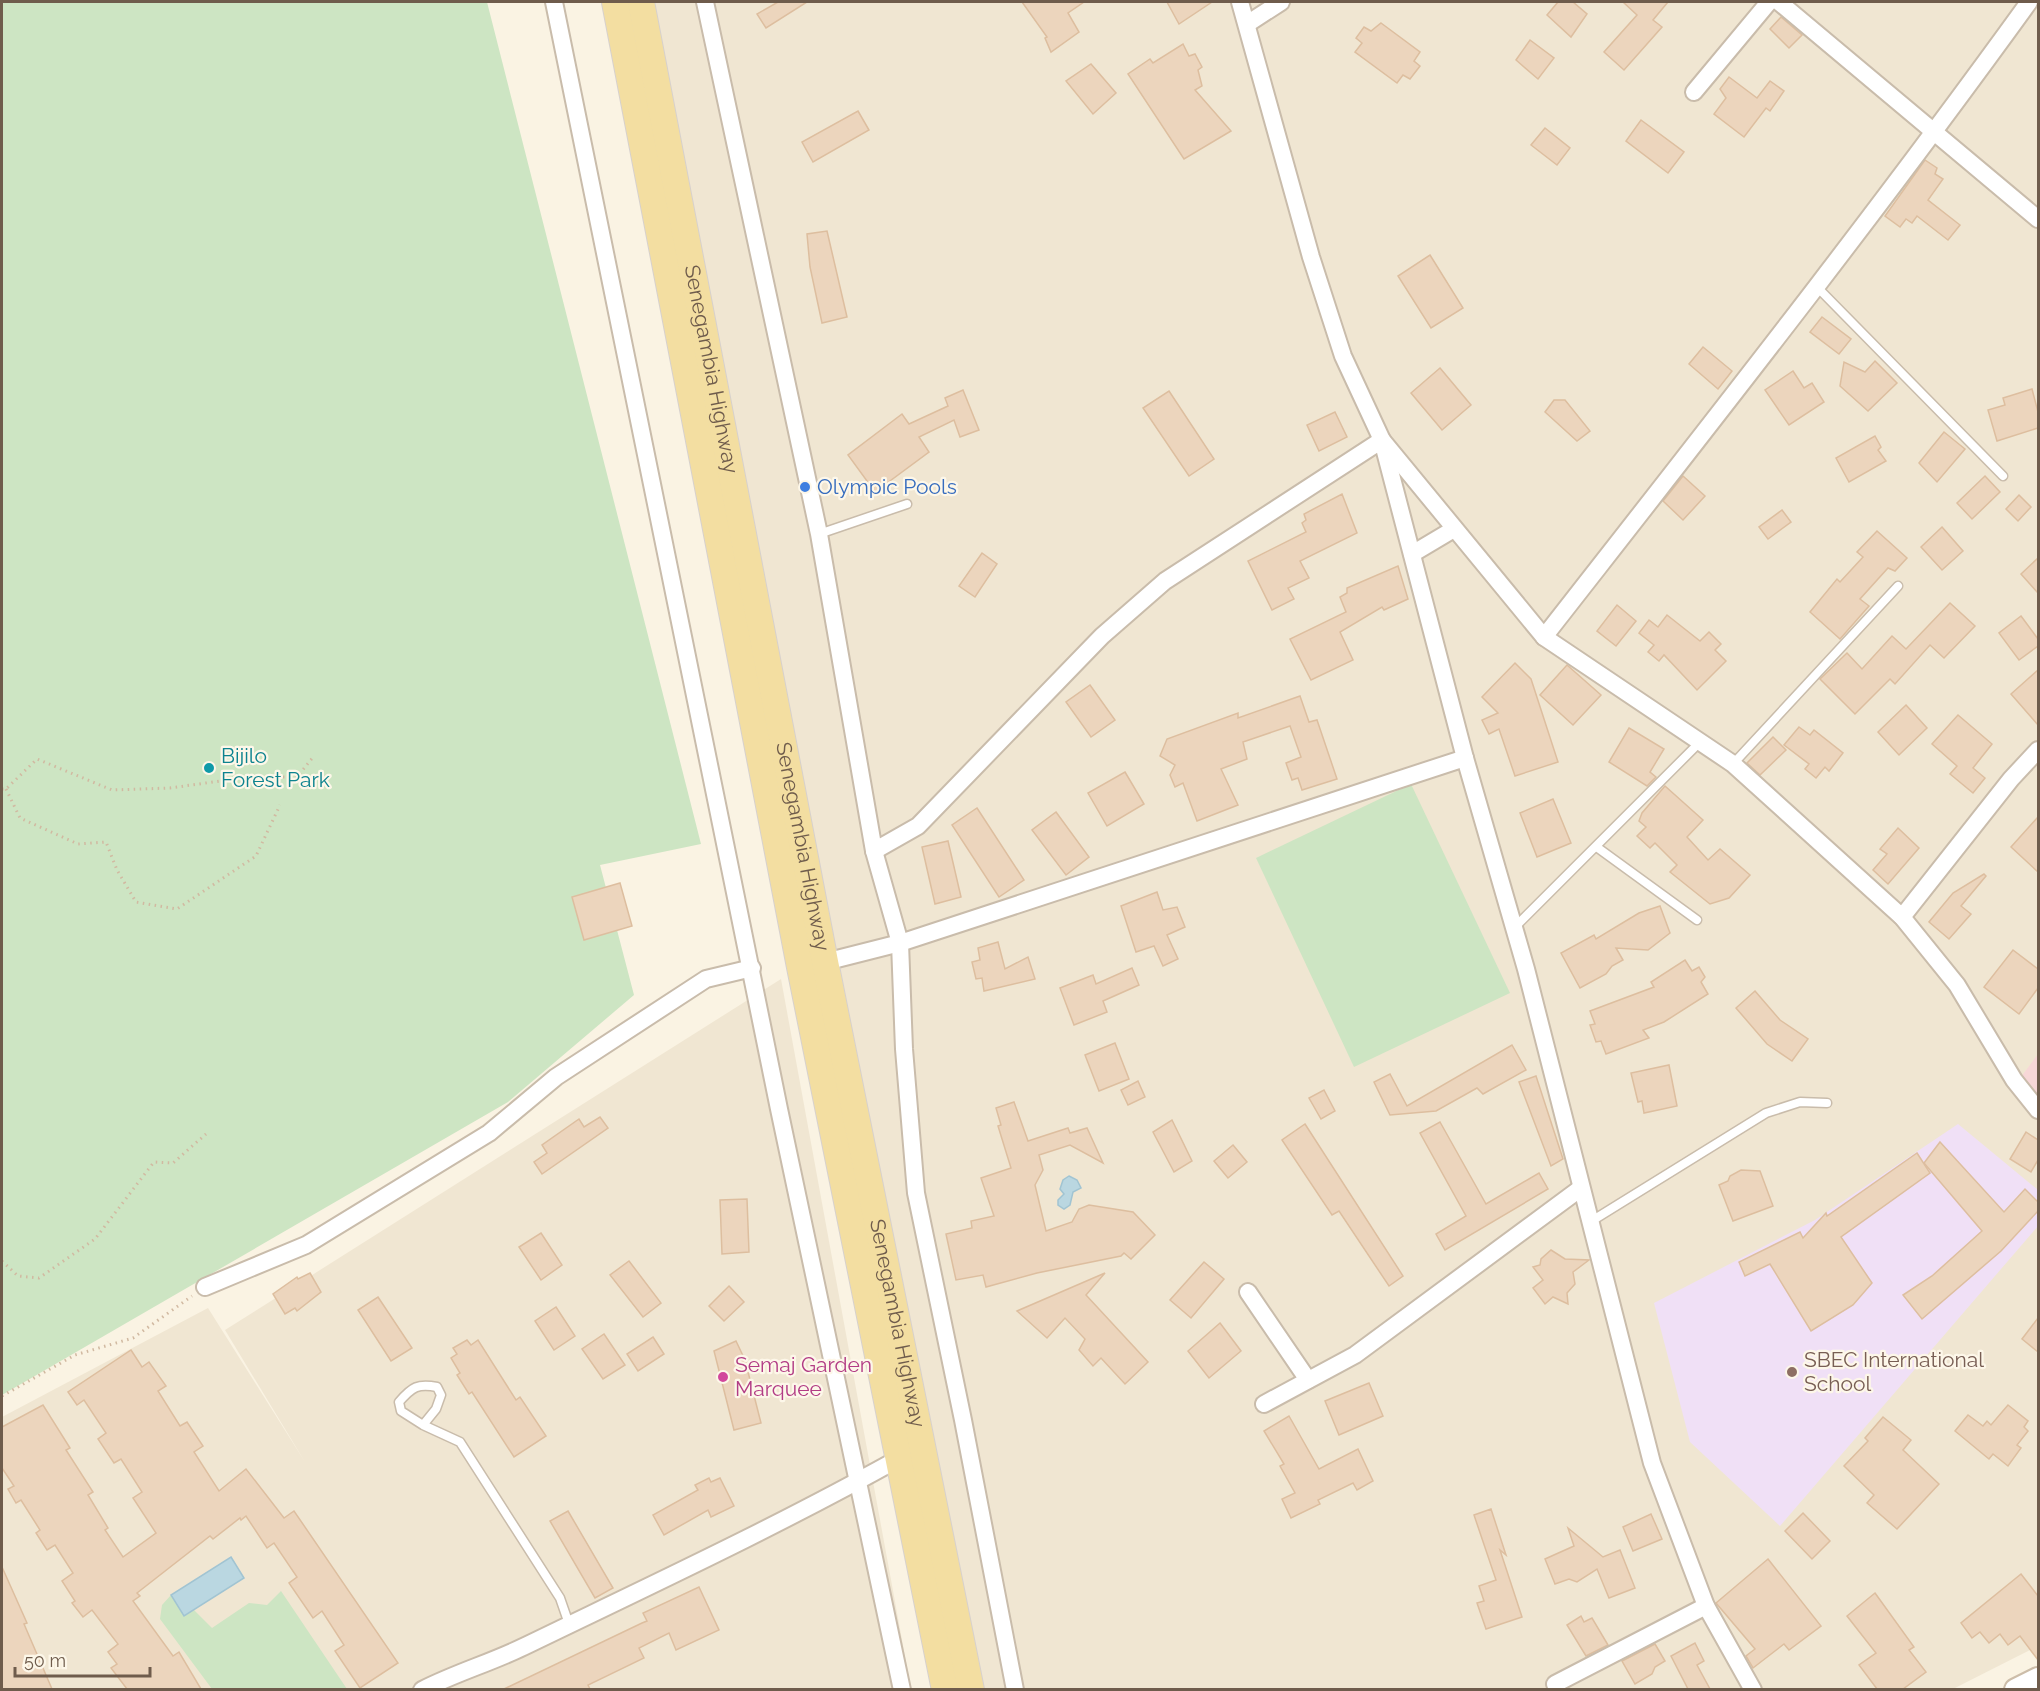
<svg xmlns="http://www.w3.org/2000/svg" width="2040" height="1691" font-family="Raleway,sans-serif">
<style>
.residential{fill:#f0e6d2}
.education{fill:#f0e0f6}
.medical{fill:#f7d7d7}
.green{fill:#cde5c3}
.water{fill:#bad7e1;stroke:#a1c4d2;stroke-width:1.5}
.building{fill:#ecd5bd;stroke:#ddbe9f;stroke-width:1.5}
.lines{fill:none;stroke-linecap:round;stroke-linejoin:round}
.lane-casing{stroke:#c9bcab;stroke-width:11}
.street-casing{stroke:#c9bcab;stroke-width:20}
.secondary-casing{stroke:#ccbda9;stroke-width:26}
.primary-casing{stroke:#d7d1cd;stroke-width:28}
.path{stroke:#d1b9a1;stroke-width:3;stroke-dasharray:1.5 4.5;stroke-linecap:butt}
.lane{stroke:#fff;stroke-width:8}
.street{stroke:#fff;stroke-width:16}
.secondary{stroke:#fff;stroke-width:22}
.primary{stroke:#f3dea1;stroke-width:26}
.shop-dot{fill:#3f7fe0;stroke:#fdf7e9;stroke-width:2}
.culture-dot{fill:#0f9aa8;stroke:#fdf7e9;stroke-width:2}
.education-dot{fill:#8d6e63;stroke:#fdf7e9;stroke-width:2}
.hotel-dot{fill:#d1479c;stroke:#fdf7e9;stroke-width:2}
.labels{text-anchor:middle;stroke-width:4.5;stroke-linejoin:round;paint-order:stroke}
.street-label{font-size:21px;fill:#6f5c4c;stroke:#fdf7e9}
.shop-label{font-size:21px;fill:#366cbe;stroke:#fdf7e9;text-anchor:start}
.culture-label{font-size:21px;fill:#0d838f;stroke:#fdf7e9;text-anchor:start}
.education-label{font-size:21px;fill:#785e54;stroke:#fdf7e9;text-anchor:start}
.hotel-label{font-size:21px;fill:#b23c85;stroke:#fdf7e9;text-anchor:start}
</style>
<rect width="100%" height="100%" fill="#faf3e3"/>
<g class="residential">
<path d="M643 2H2038V1646L1951 1690 979 1689Z"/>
<path d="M781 979 911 1689 2 1690V1417L208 1308 305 1462 225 1330Z"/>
</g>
<path class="education" d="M1958 1124 2038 1190V1226L1780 1526 1690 1442 1654 1303 1815 1220Z"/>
<path class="medical" d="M2038 1054V1102L2021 1077Z"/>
<g class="green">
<path d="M2 2H487L701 844 600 865 634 995 508 1102 2 1395Z"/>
<path d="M1411 784 1510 993 1354 1067 1256 858Z"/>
<path d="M281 1591 347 1689H212L160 1619 162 1605 171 1595 184 1616 194 1610 212 1628 249 1603 267 1605Z"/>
</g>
<g class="water">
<path d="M1069 1176 1077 1180 1081 1188 1073 1192 1070 1205 1064 1209 1058 1205V1200L1064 1194 1060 1189 1063 1180Z"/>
<path d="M231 1557 244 1578 184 1616 171 1595Z"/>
</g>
<g class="building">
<path d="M778 2H807L766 28 757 14Z"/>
<path d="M1022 2H1084L1068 13 1079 32 1051 52 1045 38 1047 37Z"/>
<path d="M1167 2H1212L1179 24Z"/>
<path d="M1558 2H1573L1587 14 1571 37 1547 15Z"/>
<path d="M1623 2H1668L1653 20 1662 27 1624 70 1604 52 1637 15Z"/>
<path d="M1781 17 1802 35 1789 48 1770 29Z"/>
<path d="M1381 23 1420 52 1414 61 1420 66 1410 79 1403 75 1397 83 1355 52 1362 43 1356 38 1364 27 1371 31Z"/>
<path d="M1530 40 1554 58 1538 79 1516 60Z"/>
<path d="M1183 44 1189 56 1195 54 1202 67 1198 70 1202 86 1195 90 1231 131 1184 159 1128 74 1150 59 1153 63Z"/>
<path d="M1091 64 1116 93 1093 114 1066 81Z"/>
<path d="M1729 77 1757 98 1770 81 1784 91 1770 111 1766 108 1744 137 1714 114 1726 98 1720 89Z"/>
<path d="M858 111 869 130 813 162 802 142Z"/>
<path d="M1641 120 1684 152 1668 173 1626 141Z"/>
<path d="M1545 128 1570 148 1557 165 1531 145Z"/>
<path d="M1925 160 1937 168 1935 174 1943 179 1928 200 1960 225 1948 240 1917 216 1912 223 1906 219 1900 227 1885 216Z"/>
<path d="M827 231 847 317 822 323 810 267 807 234Z"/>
<path d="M1430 255 1463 308 1431 328 1398 276Z"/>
<path d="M1822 317 1851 339 1839 354 1810 332Z"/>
<path d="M1703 347 1732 371 1718 389 1689 364Z"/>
<path d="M1875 361 1897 383 1868 411 1840 386 1844 362 1865 372Z"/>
<path d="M1440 368 1471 405 1442 430 1411 393Z"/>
<path d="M1793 371 1804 388 1812 383 1824 402 1789 425 1765 390Z"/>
<path d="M2032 389 2038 412V428L1997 441 1988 410 2005 405 2003 398Z"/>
<path d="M963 390 979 430 960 437 954 420 919 437 929 452 875 492 848 455 902 414 909 424 948 406 945 398Z"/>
<path d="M1169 391 1214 459 1189 476 1143 408Z"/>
<path d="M1554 400H1565L1590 431 1577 441 1545 412Z"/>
<path d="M1335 412 1347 437 1319 451 1307 425Z"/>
<path d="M1944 432 1965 449 1937 482 1919 463Z"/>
<path d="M1875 436 1881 447 1878 450 1886 461 1849 482 1836 458Z"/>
<path d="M1683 476 1705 496 1683 520 1663 501Z"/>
<path d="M1985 476 2000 492 1972 519 1957 503Z"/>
<path d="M1342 494 1357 533 1300 561 1309 578 1288 588 1294 599 1272 610 1248 561 1306 532 1302 523 1306 520 1304 514Z"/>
<path d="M2019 495 2031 507 2018 521 2006 509Z"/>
<path d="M1782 510 1791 522 1768 539 1759 527Z"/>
<path d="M1942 527 1963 551 1942 570 1921 547Z"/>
<path d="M1877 531 1907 558 1895 571 1888 568 1860 599 1869 606 1840 639 1810 612 1837 579 1840 582 1863 557 1857 552Z"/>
<path d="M982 553 997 564 975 597 959 586Z"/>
<path d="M2038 558V593L2021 574Z"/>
<path d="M1398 566 1408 599 1384 610 1382 607 1340 632 1353 660 1311 680 1290 639 1346 612 1340 597 1347 593V588Z"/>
<path d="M1950 603 1975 626 1944 658 1930 645 1895 684 1890 679 1855 714 1820 679 1847 653 1862 669 1892 636 1906 649Z"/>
<path d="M1617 605 1636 621 1616 646 1597 631Z"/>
<path d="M1667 615 1700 641 1709 632 1721 644 1715 650 1726 661 1697 690 1664 655 1659 661 1648 652 1654 645 1639 633 1649 620 1658 627Z"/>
<path d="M2021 616 2038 639V646L2019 660 1999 633Z"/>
<path d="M1515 663 1531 679 1558 762 1515 776 1499 729 1489 734 1482 720 1498 713 1482 697Z"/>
<path d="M1567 665 1601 695 1573 725 1540 695Z"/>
<path d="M2038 670V725L2011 694Z"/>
<path d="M1090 685 1115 720 1091 737 1066 702Z"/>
<path d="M1300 696 1309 722 1317 720 1337 779 1302 790 1298 778 1292 780 1286 763 1301 757 1290 726 1243 742 1247 759 1221 769 1238 805 1197 821 1183 783 1175 787 1170 775 1175 765 1160 756 1167 739 1238 713V718Z"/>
<path d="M1906 705 1927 728 1899 755 1878 732Z"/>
<path d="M1958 715 1992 744 1973 768 1985 778 1973 793 1950 774 1957 766 1932 744Z"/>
<path d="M1799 727 1810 735 1814 730 1843 753 1829 771 1825 767 1816 778 1805 769 1809 764 1784 745Z"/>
<path d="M1629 728 1664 749 1650 772 1656 777 1647 786 1609 762Z"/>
<path d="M1773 737 1786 750 1760 775 1747 763Z"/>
<path d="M1125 772 1144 804 1107 826 1088 793Z"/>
<path d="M1665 786 1703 820 1687 837 1708 860 1720 849 1750 875 1729 898 1710 904 1670 872 1677 865 1655 843 1650 848 1637 836 1646 827 1639 821 1642 813Z"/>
<path d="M1553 799 1571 843 1537 857 1520 813Z"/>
<path d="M977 808 1024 880 999 897 952 825Z"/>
<path d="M1056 812 1089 857 1066 875 1032 830Z"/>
<path d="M2038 817V872L2011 847Z"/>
<path d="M1898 828 1919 848 1888 884 1873 870 1887 854 1880 849Z"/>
<path d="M948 841 961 897 935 904 922 847Z"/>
<path d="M1984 874 1986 876 1961 906 1971 914 1949 939 1929 922 1953 893Z"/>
<path d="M620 883 632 926 584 940 572 897Z"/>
<path d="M1157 892 1163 910 1177 907 1185 927 1167 935 1178 959 1163 966 1154 946 1136 952 1121 906Z"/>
<path d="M1660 906 1670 933 1648 950 1616 948 1623 960 1612 966 1606 974 1580 988 1561 953 1594 935 1596 939 1639 913Z"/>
<path d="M998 942 1005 969 1028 957 1035 979 984 991 982 978 976 979 972 962 980 960 978 948Z"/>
<path d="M2013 950 2038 969V988L2019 1014 1984 987Z"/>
<path d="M1685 960 1692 971 1699 967 1705 977 1701 982 1708 994 1664 1022 1643 1030 1649 1038 1606 1054 1601 1041 1596 1042 1590 1025 1595 1024 1590 1011 1654 987 1651 982Z"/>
<path d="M1132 968 1139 985 1103 1001 1107 1012 1074 1025 1060 988 1093 975 1096 984Z"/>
<path d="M1755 991 1780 1020 1808 1039 1792 1061 1767 1044 1736 1008Z"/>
<path d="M1115 1043 1129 1079 1099 1091 1085 1055Z"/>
<path d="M1512 1045 1526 1070 1483 1094 1477 1088 1436 1111 1390 1115 1374 1082 1390 1074 1407 1106Z"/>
<path d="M1669 1065 1677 1106 1644 1113 1642 1101 1638 1102 1631 1073Z"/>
<path d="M1536 1076 1563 1159 1551 1166 1519 1082Z"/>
<path d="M1138 1081 1145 1097 1128 1105 1121 1090Z"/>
<path d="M1324 1090 1335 1111 1321 1119 1309 1098Z"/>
<path d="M1014 1102 1028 1141 1068 1128 1070 1133 1087 1128 1103 1163 1070 1145 1039 1155 1043 1170 1035 1185 1046 1231 1072 1222 1079 1209 1089 1205 1133 1212 1155 1235 1131 1259 1124 1253 1121 1256 1037 1273 986 1287 983 1275 956 1280 946 1234 972 1228 971 1221 994 1216 981 1178 1011 1168 998 1126 1001 1125 996 1108Z"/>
<path d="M600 1117 608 1128 542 1174 534 1162 547 1153 542 1145 579 1119 584 1127Z"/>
<path d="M1172 1120 1192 1161 1174 1172 1153 1132Z"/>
<path d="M1440 1122 1486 1204 1539 1173 1548 1189 1445 1250 1436 1234 1466 1216 1420 1133Z"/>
<path d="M1305 1124 1403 1276 1389 1286 1339 1211 1332 1215 1282 1140Z"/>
<path d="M2026 1132 2038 1140V1160L2031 1172 2010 1159Z"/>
<path d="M1940 1142 2004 1212 2025 1189 2038 1202V1211L2001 1251 1922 1319 1903 1295 1932 1276 1982 1231 1924 1163Z"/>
<path d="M1233 1145 1247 1162 1228 1178 1214 1161Z"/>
<path d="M1917 1153 1930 1173 1841 1237 1872 1283 1853 1305 1811 1331 1770 1264 1745 1276 1739 1262 1800 1232 1803 1238 1826 1213 1827 1216Z"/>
<path d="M1741 1170 1760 1171 1773 1206 1733 1221 1719 1185 1728 1181 1730 1176Z"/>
<path d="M747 1199 749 1252 722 1254 720 1200Z"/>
<path d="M541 1233 562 1265 541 1280 519 1247Z"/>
<path d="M1551 1250 1565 1259 1589 1260 1573 1272 1575 1284 1567 1293 1568 1304 1553 1297 1545 1304 1533 1288 1543 1280 1533 1267 1540 1265 1541 1259Z"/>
<path d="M629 1261 661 1303 643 1317 610 1275Z"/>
<path d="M1204 1262 1224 1279 1191 1318 1170 1300Z"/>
<path d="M310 1273 321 1292 297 1311 295 1308 285 1314 273 1294 297 1277 298 1279Z"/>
<path d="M1105 1273 1086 1295 1148 1362 1125 1384 1101 1358 1093 1366 1079 1350 1085 1339 1065 1318 1047 1338 1017 1311Z"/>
<path d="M729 1286 744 1302 724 1321 709 1306Z"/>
<path d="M378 1297 412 1348 391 1361 358 1310Z"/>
<path d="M556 1307 575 1336 554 1350 535 1321Z"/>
<path d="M2038 1318V1352L2022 1339Z"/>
<path d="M1220 1323 1241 1351 1209 1378 1188 1351Z"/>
<path d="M604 1334 625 1365 603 1379 582 1349Z"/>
<path d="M653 1337 664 1354 638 1371 627 1354Z"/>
<path d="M467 1340 471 1345 478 1340 516 1400 520 1397 546 1436 514 1457 472 1392 469 1394 457 1375 460 1373 451 1358 457 1354 453 1348Z"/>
<path d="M736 1341 745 1360 761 1423 734 1430 714 1351Z"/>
<path d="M131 1350 142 1367 149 1362 166 1386 158 1391 180 1426 187 1422 203 1446 194 1452 219 1491 246 1469 284 1518 294 1511 398 1663 360 1688 335 1651 344 1645 322 1611 313 1618 289 1583 297 1577 274 1543 267 1548 246 1516 241 1520 240 1518 213 1539 210 1536 137 1593 140 1596 133 1601 173 1656 179 1652 201 1689H127L111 1668 117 1664 108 1652 118 1644 92 1610 83 1617 72 1603 75 1601 62 1581 73 1573 55 1545 47 1550 36 1533 40 1530 21 1500 16 1503 8 1489 14 1486 2 1468V1427L43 1405 70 1448 66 1450 93 1492 88 1495 108 1528 105 1530 123 1557 156 1533 133 1498 142 1492 121 1459 114 1463 98 1439 106 1433 84 1400 77 1405 68 1392Z"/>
<path d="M1369 1383 1383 1416 1339 1435 1325 1401Z"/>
<path d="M2008 1405 2028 1421 2024 1427 2028 1431 2017 1445 2021 1448 2008 1466 1993 1454 1989 1459 1955 1431 1968 1415 1983 1426 1987 1421 1991 1425Z"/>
<path d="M1289 1416 1319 1469 1358 1449 1373 1481 1357 1490 1353 1483 1318 1500 1320 1504 1291 1518 1282 1499 1295 1493 1280 1466 1284 1464 1264 1431Z"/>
<path d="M1883 1417 1911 1440 1903 1450 1939 1484 1897 1529 1867 1503 1874 1495 1844 1466 1868 1441 1865 1438Z"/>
<path d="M709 1478 711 1482 720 1478 734 1506 711 1517 708 1510 664 1535 653 1515 698 1490 695 1485Z"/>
<path d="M1491 1509 1506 1555 1500 1550 1522 1617 1486 1629 1477 1603 1484 1601 1479 1586 1496 1580 1474 1515Z"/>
<path d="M568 1511 613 1588 595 1598 550 1521Z"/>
<path d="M1803 1513 1830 1541 1812 1559 1785 1531Z"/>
<path d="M1651 1514 1662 1539 1633 1551 1623 1527Z"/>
<path d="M1568 1528 1603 1557 1620 1550 1635 1588 1609 1598 1597 1569 1577 1582 1569 1579 1555 1584 1545 1559 1574 1546Z"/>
<path d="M1768 1559 1821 1626 1789 1650 1784 1644 1753 1668 1746 1656 1755 1649 1716 1603Z"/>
<path d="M2 1567 27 1623 24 1624 52 1689H2Z"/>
<path d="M2021 1574 2038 1596V1660L2020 1636 2008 1645 2000 1634 1989 1643 1980 1632 1972 1638 1961 1623Z"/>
<path d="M699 1587 719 1630 676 1650 669 1633 639 1648 644 1658 588 1685 590 1689H504L642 1623 647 1621 643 1613Z"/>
<path d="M1875 1593 1914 1647 1909 1650 1926 1672 1903 1689H1877L1859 1665 1876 1653 1847 1616Z"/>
<path d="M1581 1616 1584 1622 1592 1618 1608 1645 1586 1656 1567 1625Z"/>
<path d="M1695 1643 1704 1661 1697 1665 1710 1689H1688L1671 1656Z"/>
<path d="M1655 1644 1665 1661 1655 1667 1652 1674 1635 1684 1622 1661Z"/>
</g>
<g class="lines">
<g class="lane-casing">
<g id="lane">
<path d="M1817 287 2003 476"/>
<path d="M819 534 907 504"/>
<path d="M1733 764 1898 586"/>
<path d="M1598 848 1697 920"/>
<path d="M1513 929 1698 744"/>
<path d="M1590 1222 1766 1113 1800 1102 1827 1103"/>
<path d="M423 1425 436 1409 441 1395 437 1387C418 1383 412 1387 399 1402L401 1411 423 1425 460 1442 560 1598 569 1624"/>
</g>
</g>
<g class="street-casing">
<g id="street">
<path d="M554 2 779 1109 902 1690"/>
<path d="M705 2 819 534 874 851 900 943 904 1049 916 1193 963 1420 1015 1690"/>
<path d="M1240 2 1311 257 1343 356 1382 440 1465 758 1526 969 1652 1463 1706 1606 1753 1690"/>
<path d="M1779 2 2038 219"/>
<path d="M1247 24 1281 2"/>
<path d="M1694 92 1769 2"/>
<path d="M1412 554 1454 529"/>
<path d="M1544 637C1708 427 1873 218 2029 2"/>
<path d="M874 851 918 826 1102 636 1165 581 1382 440 1544 637 1733 764 1902 917 1957 985 2014 1080 2038 1110"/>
<path d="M1902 917 2011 779 2038 750"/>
<path d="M825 962 900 943 1465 758"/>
<path d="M205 1287 306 1245 489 1133 556 1077 706 979 752 968"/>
<path d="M1248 1292 1308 1380"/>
<path d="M1264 1404 1355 1355 1581 1188"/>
<path d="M1555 1684 1706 1606"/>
<path d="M422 1690C455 1673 490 1663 523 1647 649 1586 776 1527 898 1459"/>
</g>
</g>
<g class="secondary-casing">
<path id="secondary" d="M2016 1690 2038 1679"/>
</g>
<g class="primary-casing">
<g id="primary">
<path d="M615 2 800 967 945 1690"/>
<path id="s1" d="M641 2 825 962 971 1690"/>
</g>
</g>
<g class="path">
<path d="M2 789H6L37 759 112 790 170 788 249 777H297L314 756"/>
<path d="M6 789 20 818 78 844 106 842 117 870 136 902 177 909 256 856 280 805"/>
<path d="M2 1261 18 1276 39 1278 95 1239 154 1162 173 1163 206 1134"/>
<path d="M2 1396 75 1355 133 1338 192 1296"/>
</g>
<use href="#lane" class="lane"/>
<use href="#street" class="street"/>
<use href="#secondary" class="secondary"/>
<use href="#primary" class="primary"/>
</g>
<circle class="shop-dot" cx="805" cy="487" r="6"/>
<circle class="culture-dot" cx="209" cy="768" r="6"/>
<circle class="education-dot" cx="1792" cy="1372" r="6"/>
<circle class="hotel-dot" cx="723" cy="1377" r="6"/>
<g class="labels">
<g class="street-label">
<text dy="7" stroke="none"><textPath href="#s1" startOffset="374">Senegambia Highway</textPath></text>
<text dy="7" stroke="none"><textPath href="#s1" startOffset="860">Senegambia Highway</textPath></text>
<text dy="7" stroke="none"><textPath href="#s1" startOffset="1346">Senegambia Highway</textPath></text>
</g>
<g class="shop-label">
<text x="817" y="494">Olympic Pools</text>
</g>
<g class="culture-label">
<text x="221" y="763">Bijilo<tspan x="221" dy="24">Forest Park</tspan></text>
</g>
<g class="education-label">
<text x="1804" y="1367">SBEC International<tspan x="1804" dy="24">School</tspan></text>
</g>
<g class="hotel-label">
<text x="735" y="1372">Semaj Garden<tspan x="735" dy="24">Marquee</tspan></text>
</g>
</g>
<rect width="2040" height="1691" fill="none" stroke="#6f5c4c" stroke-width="6"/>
<path d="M15 1667v9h135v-9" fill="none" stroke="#6f5c4c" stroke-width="3"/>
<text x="24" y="1667" font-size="18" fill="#6f5c4c" stroke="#fdf7e9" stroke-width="4.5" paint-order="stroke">50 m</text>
</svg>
